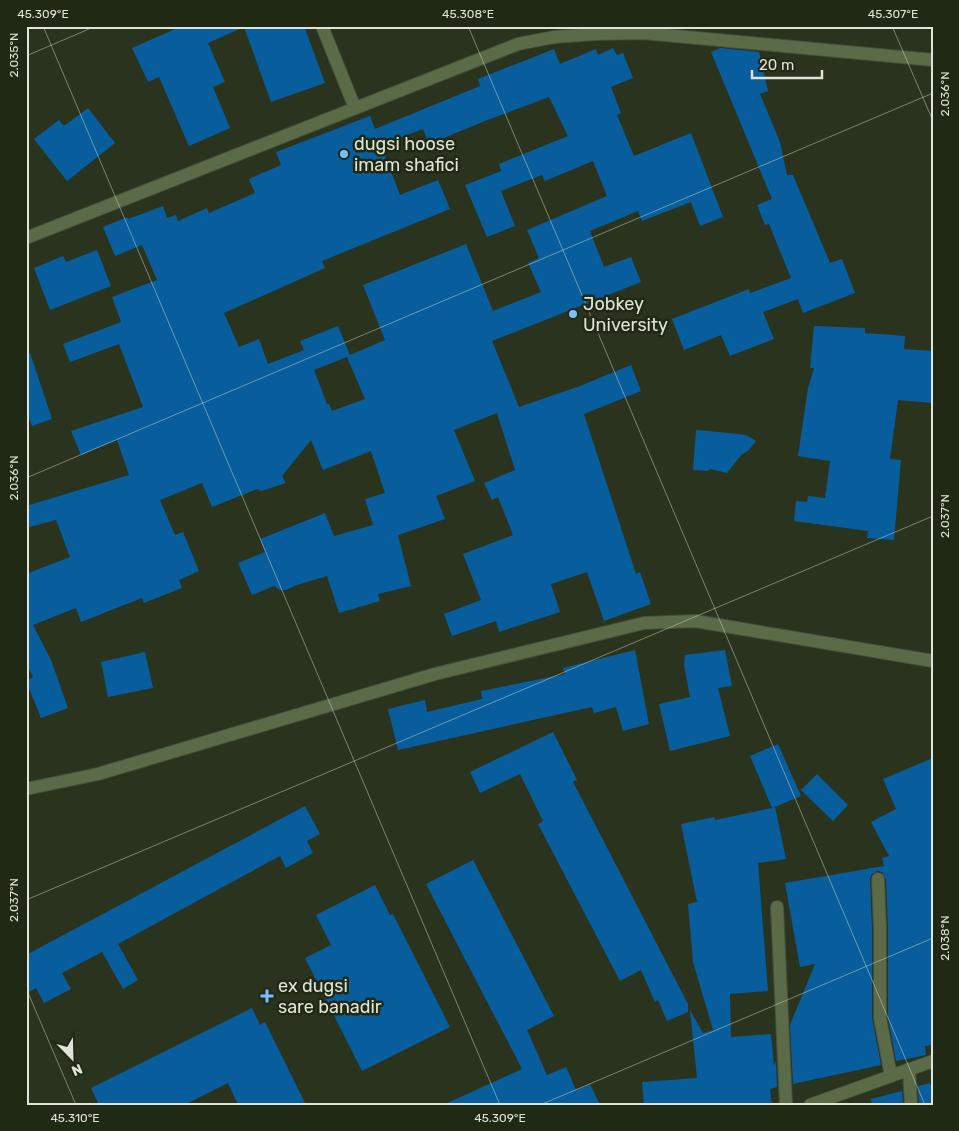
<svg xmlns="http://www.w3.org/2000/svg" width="959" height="1131" font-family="Rubik,sans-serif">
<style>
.building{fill:#085e9c;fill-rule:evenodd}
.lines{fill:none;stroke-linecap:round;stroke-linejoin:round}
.street-casing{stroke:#474f3c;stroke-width:14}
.street{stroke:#5b6b48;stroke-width:12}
.ticks{fill:none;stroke:#dee4d7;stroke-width:1;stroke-opacity:0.45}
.poi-dot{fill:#7ebdf9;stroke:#202914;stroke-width:2}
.labels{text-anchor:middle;stroke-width:5;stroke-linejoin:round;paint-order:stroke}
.poi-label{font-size:18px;fill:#dee4d7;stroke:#202914;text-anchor:start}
.neatline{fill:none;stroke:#dee4d7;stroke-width:2}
.ticks-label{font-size:12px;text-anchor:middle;fill:#dee4d7}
</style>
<rect width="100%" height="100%" fill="#2a331e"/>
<g class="building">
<path d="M182 26H304L325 83 271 102 244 27 208 43 225 82 213 87 230 128 189 146 159 77 148 82 132 48Z"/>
<path d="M613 48 617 55 623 53 633 78 611 87 621 113 617 115 634 156 691 133 723 217 700 226 691 202 642 221 638 211 590 231 604 267 631 257 641 282 492 341 519 407 580 386 631 365 641 391 584 414 636 574 640 572 651 604 604 621 587 572 551 584 560 612 499 632 496 621 452 636 444 614 481 600 463 554 513 535 498 497 492 500 484 483 515 470 497 413 454 430 475 481 436 496 445 519 398 535 411 586 378 594 380 601 339 613 327 576 294 586 286 590H280L274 586 252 595 238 563 265 552 260 539 325 513 334 536 373 525 365 499 385 493 371 451 323 470 311 440 282 476 286 483 261 491 257 489 212 507 202 483 160 500 175 535 183 532 199 571 179 580 182 588 144 603 142 598 81 622 76 608 33 625 51 660 68 708 41 718 26 681 33 677 26 663V574L70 557 56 520 26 528V506L129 475 117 440 81 455 71 431 143 407 119 344 70 362 63 344 121 322 112 297 157 280 142 245 115 256 103 227 127 217 128 219 163 206 167 218 176 215 178 221 207 208 209 213 255 193 249 179 281 165 276 152 370 116 375 129 480 86 478 79 554 49 560 64 596 49 598 55ZM549 97 568 136 499 164 501 171 465 185 487 237 515 226 501 191 542 175 545 181 593 161 607 196 527 230 539 258 528 263 541 292 493 311 466 244 363 285 385 340 350 355 338 326 300 341 304 350 268 364 259 339 239 347 224 313 325 268 322 261 450 209 438 180 400 195 381 145 423 129 429 144 485 121ZM347 357 365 399 332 411 329 404H327L314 370Z"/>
<path d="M720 48 759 52 768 91 760 94 780 142 787 175H793L830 263 842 259 855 293 803 313 798 299 763 312 774 339 730 356 721 335 684 350 672 319 749 289 750 293 791 278 769 224 765 225 757 205 772 199 711 52Z"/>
<path d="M88 108 115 143 67 181 34 139 59 120 64 126Z"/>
<path d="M97 250 111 286 50 310 34 268 63 256 66 262Z"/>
<path d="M814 326 865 328V333L905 336 904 349 933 351V403L898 400 890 459 901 460 894 540 867 538 868 531 794 521 796 501 807 502 808 496 825 498 830 461 798 456 808 388 814 368H810Z"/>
<path d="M30 353 52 419 32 426 26 411V354Z"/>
<path d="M696 430 739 434 746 435 756 441 749 450 741 455 727 473 710 469 708 471 693 470Z"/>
<path d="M635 650 649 724 623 731 616 707 594 713 592 707 398 750 388 709 425 700 427 712 482 699 481 691 565 674 563 668Z"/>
<path d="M725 650 732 686 718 688 730 736 670 751 659 704 690 697 684 665 685 655Z"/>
<path d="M145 652 153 688 108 697 101 662Z"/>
<path d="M553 732 577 780 573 782 688 1004V1012L667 1021 658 1000 655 1002 641 970 620 981 538 824 543 821 520 774 480 793 470 772Z"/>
<path d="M778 744 801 796 775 807 786 859 758 863 768 991 730 994 731 1037 771 1034 774 1066 776 1061 777 1087 770 1089 772 1105H644L642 1082 697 1078 690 1010 703 1033 713 1030 693 962 688 904 697 902 681 824 714 817 715 820 772 808 750 756Z"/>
<path d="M933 758V1045L925 1046 926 1055 896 1061 888 1017V929L886 879 882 872 877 871 871 875 870 879 872 929V1018L881 1065 793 1084 790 1025 815 964 800 967 785 883 884 866 882 858 889 856 871 822 896 809 883 779Z"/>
<path d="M817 774 848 805 833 821 801 790Z"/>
<path d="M305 806 320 834 307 841 313 853 286 868 280 856 118 944 138 980 123 989 102 952 62 973 71 989 44 1003 36 988 26 994V955Z"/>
<path d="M473 860 554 1016 527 1030 547 1075 566 1067 576 1090 590 1084 600 1105H443L522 1069 426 884Z"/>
<path d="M375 885 390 915 393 914 450 1027 362 1071 305 958 331 945 316 915Z"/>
<path d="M252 1008 260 1025 265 1022 306 1105H238L228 1083 184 1105H99L91 1088Z"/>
<path d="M930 1083V1085H933V1105H919L918 1086Z"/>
<path d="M902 1091 903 1105H872L871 1099Z"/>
</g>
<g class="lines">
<g class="street-casing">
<g id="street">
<path d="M322 26 355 108"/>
<path d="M26 238 518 44 554 37 595 34 643 33 933 60"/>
<path d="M26 789 98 774 435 674 644 623 695 621 933 661"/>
<path d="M878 879 880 929V1018L891 1076"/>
<path d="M777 907 786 1105"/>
<path d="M909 1069 911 1105"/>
<path d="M810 1105 933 1061"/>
</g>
</g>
<use href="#street" class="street"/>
</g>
<path class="ticks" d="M43 26 500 1105M468 26 925 1105M892 26 933 121M26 56 96 26M26 478 933 93M26 900 933 516M26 988 76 1105M540 1105 933 938"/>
<g class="poi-dot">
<circle cx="344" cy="154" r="5"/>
<circle cx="573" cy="314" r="5"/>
<path d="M264.5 988.5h5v5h5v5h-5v5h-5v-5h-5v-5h5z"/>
</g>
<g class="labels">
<g class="poi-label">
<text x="354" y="150">dugsi hoose<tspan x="354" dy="21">imam shafici</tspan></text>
<text x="583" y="310">Jobkey<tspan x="583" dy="21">University</tspan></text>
<text x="278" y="992">ex dugsi<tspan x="278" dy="21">sare banadir</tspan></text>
</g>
</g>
<rect width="959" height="1131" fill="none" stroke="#202914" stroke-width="55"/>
<g transform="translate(72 1058) rotate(157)" stroke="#202914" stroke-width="4" paint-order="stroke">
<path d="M0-4L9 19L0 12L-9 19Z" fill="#dee4d7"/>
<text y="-8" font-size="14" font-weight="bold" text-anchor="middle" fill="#dee4d7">N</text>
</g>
<path d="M752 70v8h70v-8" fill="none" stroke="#dee4d7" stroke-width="2.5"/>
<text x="759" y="70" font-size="15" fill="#dee4d7" stroke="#202914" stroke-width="4" paint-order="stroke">20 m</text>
<rect x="28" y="28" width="904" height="1076" class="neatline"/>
<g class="ticks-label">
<text x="43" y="18">45.309°E</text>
<text x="468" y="18">45.308°E</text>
<text x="893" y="18">45.307°E</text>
<text transform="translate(14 55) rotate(-90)" y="4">2.035°N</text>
<text transform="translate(945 94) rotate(-90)" y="4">2.036°N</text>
<text transform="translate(14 478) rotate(-90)" y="4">2.036°N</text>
<text transform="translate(945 516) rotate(-90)" y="4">2.037°N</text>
<text transform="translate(14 900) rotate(-90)" y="4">2.037°N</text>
<text transform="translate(945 938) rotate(-90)" y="4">2.038°N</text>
<text x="75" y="1122">45.310°E</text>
<text x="500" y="1122">45.309°E</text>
</g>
</svg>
